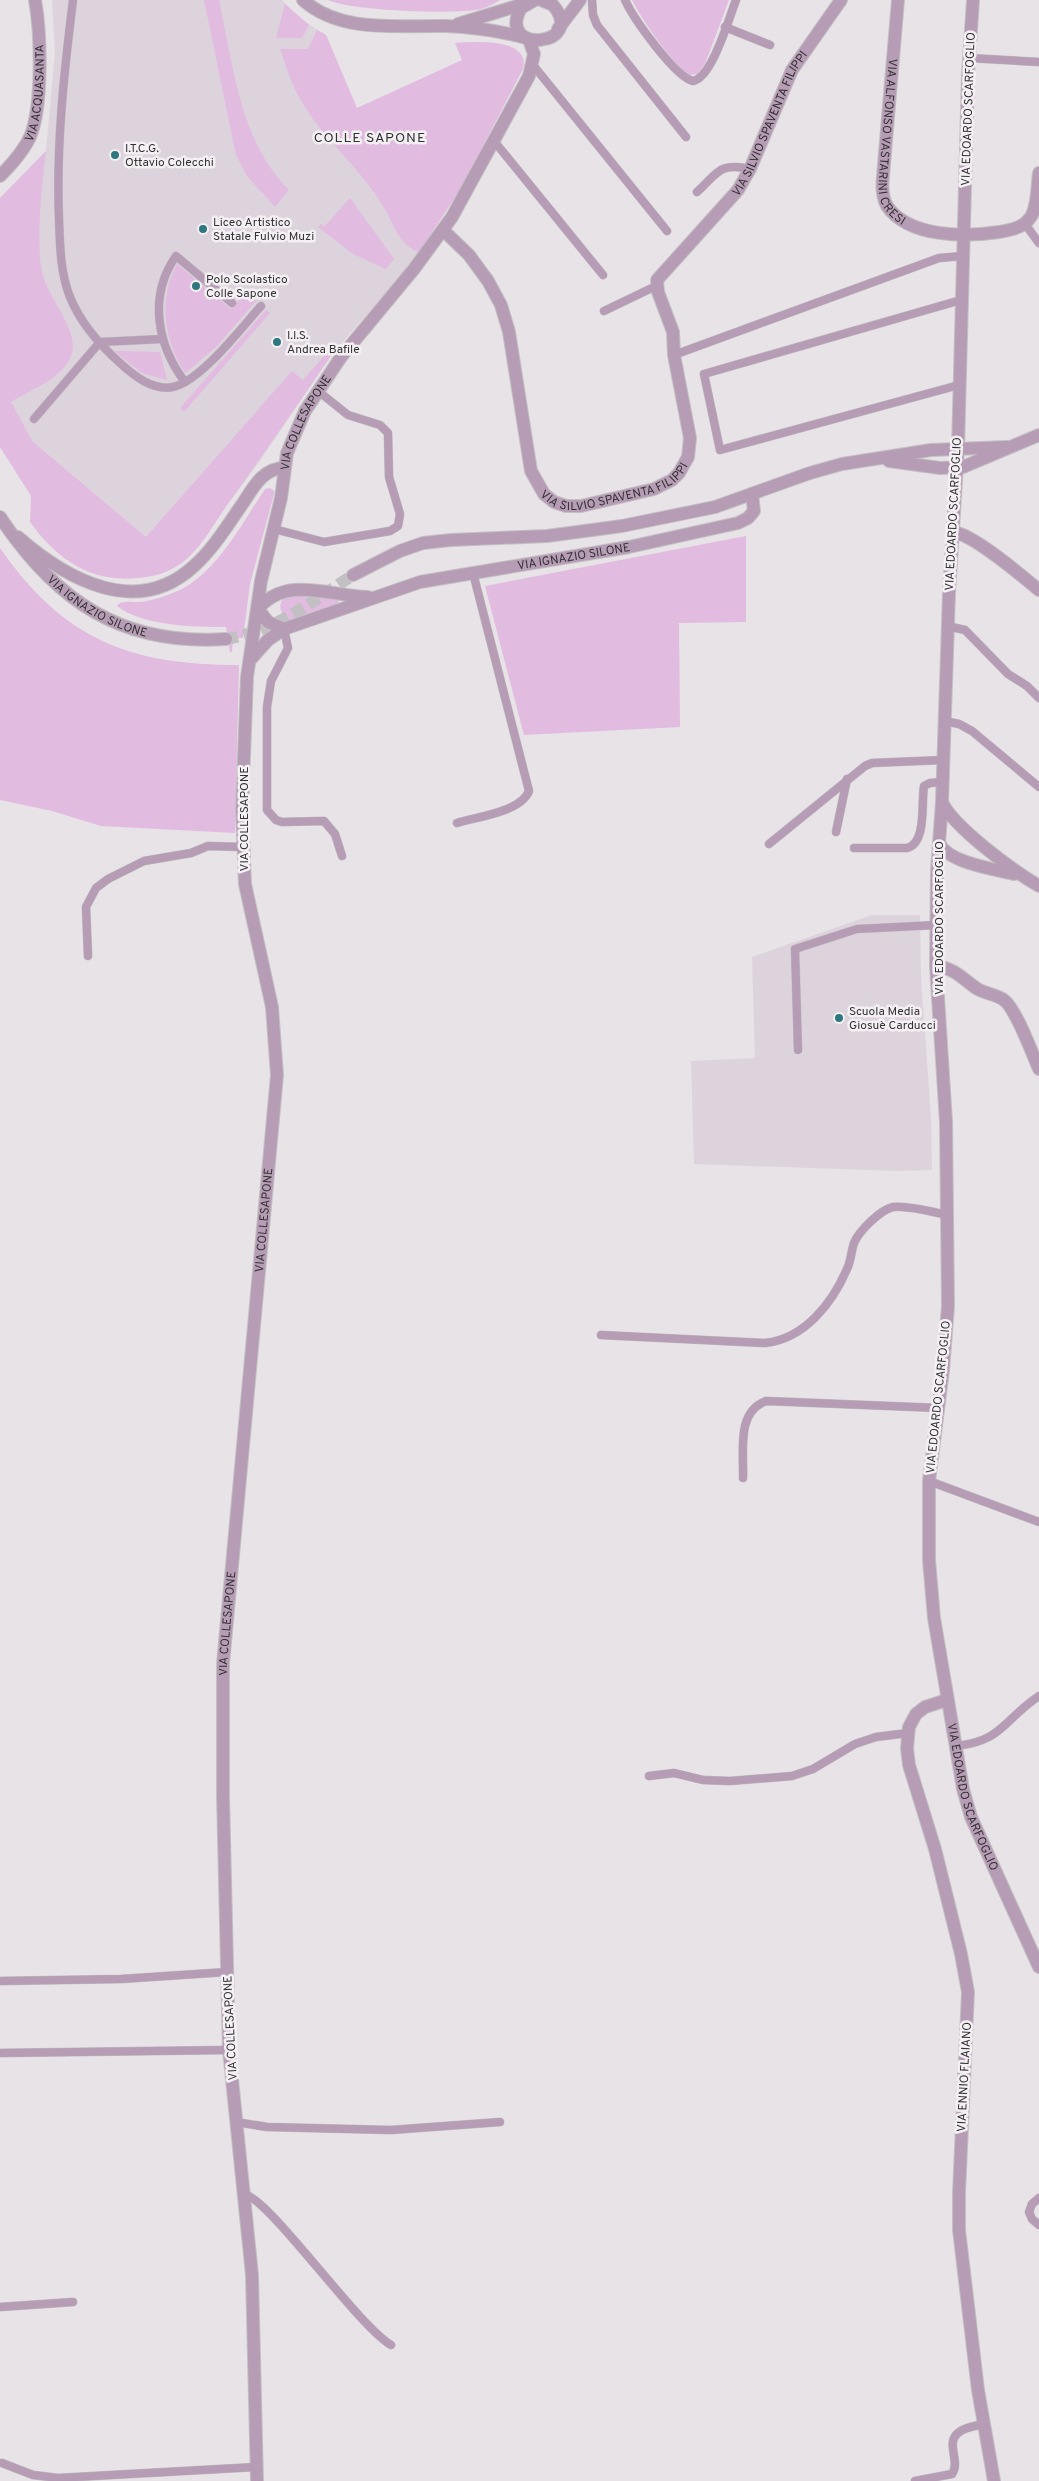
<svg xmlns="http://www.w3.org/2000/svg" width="1039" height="2481" font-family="Overpass,sans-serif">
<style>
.built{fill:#ddd3dc}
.green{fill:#e2bbe0}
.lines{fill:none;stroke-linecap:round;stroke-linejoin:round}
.tertiary-tunnel{stroke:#c3c0c3;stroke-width:12;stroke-dasharray:12 6;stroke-linecap:butt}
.service-casing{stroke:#c3c0c3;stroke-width:9}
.minor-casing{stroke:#c3c0c3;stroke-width:14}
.tertiary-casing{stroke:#c3c0c3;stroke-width:14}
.service{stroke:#b69cb5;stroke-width:8}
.minor{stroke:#b69cb5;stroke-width:12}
.tertiary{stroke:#b69cb5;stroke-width:12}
.poi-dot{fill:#2e777e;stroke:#f5f0f4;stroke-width:2}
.labels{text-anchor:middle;stroke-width:5;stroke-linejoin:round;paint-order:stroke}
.street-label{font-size:12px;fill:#343334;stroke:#f5f0f4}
.poi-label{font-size:12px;fill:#343334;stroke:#f5f0f4;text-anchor:start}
.neighbourhood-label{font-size:14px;letter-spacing:1px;fill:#343334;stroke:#f5f0f4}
</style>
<rect width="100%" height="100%" fill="#e7e3e7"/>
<g class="built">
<path d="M52 0H282L299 18 326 35 414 247 420 253 333 353 257 465 191 554 168 571 0 448V198L46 151 55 52Z"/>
<path d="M872 915H920L921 978 931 1118 932 1170 897 1171 694 1164 691 1061 755 1058 752 957Z"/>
</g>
<g class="green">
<path d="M204 0H219C233 64 240 142 289 190L275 207 247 176 236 155Z"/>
<path d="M328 0H500C492 5 484 9 475 10 446 14 353 11 328 0Z"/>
<path d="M632 0H729L705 64 698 74 689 75C672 64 641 18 632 0Z"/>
<path d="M285 4 309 25 302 38H276Z"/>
<path d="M317 30 326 35 357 108 462 60 455 43C474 42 531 37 523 69L460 190 419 252C401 246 394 227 386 211 363 169 323 140 300 99 291 83 286 66 280 49H308Z"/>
<path d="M46 151C42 183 35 247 43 276 49 298 79 332 72 353 64 379 31 389 11 402L33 442 146 537 292 371 303 380 330 349 333 353C298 404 263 455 227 505 214 524 201 548 183 562 170 572 154 577 137 578 90 583 56 558 30 522L31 496 0 447V198Z"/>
<path d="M350 198 394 259 386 269 353 254 318 227 321 224 324 227Z"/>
<path d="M177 264 231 309 246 292 256 301 216 347 185 373C164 340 158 299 177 264Z"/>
<path d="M266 310 270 313 184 412 180 408Z"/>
<path d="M114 351 160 352 167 380 142 373Z"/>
<path d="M270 488 274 491V494L250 584 243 638H233L232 652H230L226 627C195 627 142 626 117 606 120 600 131 602 138 602 153 601 169 595 182 589 219 569 242 523 265 489Z"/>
<path d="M746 536V622L679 623 680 727 524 735 485 586Z"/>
<path d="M0 548C64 640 130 665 239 665L235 833 101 826 52 811 0 800Z"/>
<path d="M298 594 338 599 339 606 293 620H288L281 611C278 598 287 597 298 594Z"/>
</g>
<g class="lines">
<path class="tertiary-tunnel" d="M226 639C274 632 313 601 353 575"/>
<g class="service-casing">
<g id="service">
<path d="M73 0C64 73 56 145 59 219 60 244 60 272 70 297 80 322 100 345 120 363 134 376 153 391 173 387 201 381 242 327 261 306"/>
<path d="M592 0 593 15 597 25 686 137"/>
<path d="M625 0C633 18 675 77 693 81 712 78 729 18 736 0"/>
<path d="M725 27 770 45"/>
<path d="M969 58 1039 62"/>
<path d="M533 65 667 231"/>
<path d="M494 141 603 275"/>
<path d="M697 192C718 173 719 162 750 169"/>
<path d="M1025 224 1039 243"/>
<path d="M604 311 656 286"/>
<path d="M674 355 939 258 963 256"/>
<path d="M185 382C157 345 148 296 176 256L232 303"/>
<path d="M959 385 720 450 704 374 961 300"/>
<path d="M34 419 100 342 162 339"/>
<path d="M274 529 324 542 390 531 398 526 400 514 389 477 388 433 380 425 348 415 318 391"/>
<path d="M947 626 965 630 1008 674 1027 686 1039 698"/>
<path d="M284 629 288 648 271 681 267 707V810L276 820 282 822 324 821 335 834 342 856"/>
<path d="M944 721 959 724 972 731 1039 787"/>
<path d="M457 823C476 817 521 812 529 791L473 573"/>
<path d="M836 832 847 779"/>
<path d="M769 844 865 766 872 763 943 760"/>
<path d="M854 848H907C927 843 921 803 924 786L930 783 943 782"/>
<path d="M88 956 86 907 96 888 108 879 144 861 191 853 208 846 242 847"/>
<path d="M798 1050 795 949 857 929 937 925"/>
<path d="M601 1335 765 1343C804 1339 832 1304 847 1269 851 1261 851 1252 854 1243 859 1231 880 1210 893 1207 907 1205 933 1212 947 1215"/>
<path d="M743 1478C744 1451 736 1412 766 1401L939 1408"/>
<path d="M929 1481 1039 1522"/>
<path d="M956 1746C1003 1741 1004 1719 1039 1696"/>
<path d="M649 1776 674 1773 703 1780 730 1781 792 1776 813 1769 855 1744 876 1737 908 1733"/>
<path d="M0 1981 121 1979 227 1972"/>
<path d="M0 2053 229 2050"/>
<path d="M236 2122 267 2127 391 2130 500 2122"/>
<path d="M243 2194C267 2195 356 2324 391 2345"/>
<path d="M1039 2198 1032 2204 1029 2212 1032 2219 1039 2225"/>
<path d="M0 2307 73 2302"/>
<path d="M2 2463 33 2475 58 2478 256 2467"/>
<path d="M915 2481 952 2474C961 2462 945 2443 958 2433 964 2427 976 2426 984 2424"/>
</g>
</g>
<g class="minor-casing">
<g id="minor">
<path d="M303 0C341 34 399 25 446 26 473 27 500 31 526 38"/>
<path d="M535 0 521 8C495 55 588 47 553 5L541 0"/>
<path id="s1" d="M898 0 883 176C882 185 882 197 887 206 909 238 966 237 999 232 1010 230 1023 228 1030 218 1038 208 1037 186 1039 173"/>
<path id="s2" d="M973 0 968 75 958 448 949 593 942 802 937 871 936 966 946 1122 948 1306 943 1370 929 1481V1560L934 1618 963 1789 971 1817 1039 1967"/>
<path d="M458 24 527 3"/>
<path d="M558 29 580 0"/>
<path id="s3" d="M0 176C12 164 23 152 30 137 43 106 41 33 35 0"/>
<path id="s4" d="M443 230 469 255 488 281 501 305 509 332 531 471 544 494 554 502 566 506H581L654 489 672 480 679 473 688 457 690 438 674 355 673 332 658 292 657 280 738 190 750 169 792 70 841 0"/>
<path d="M953 532C973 534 1022 576 1039 590"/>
<path d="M18 537C66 579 137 619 194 566 213 549 227 526 241 506 252 490 262 468 284 468"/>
<path d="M258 609C286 575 330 596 368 597"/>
<path d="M258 609 268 622 284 629"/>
<path id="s5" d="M250 660 268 640 284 629 420 582 629 547 738 523 748 518 754 511 752 494"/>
<path d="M942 802C953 827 1015 872 1039 886"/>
<path d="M939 843C948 863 995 869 1014 874"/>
<path d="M936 966C954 968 962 978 976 988 985 994 996 994 1004 1000 1016 1009 1032 1053 1039 1069"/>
<path d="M947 1700 925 1707 916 1714 909 1727 907 1748 909 1765 935 1849 961 1954 968 1992 959 2193V2230L978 2390 994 2481"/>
<path id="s6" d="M257 2481 252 2275 229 2050 223 1795V1664L277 1075 272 1007 245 884 242 809 247 677 261 581 281 498 287 453 305 411 341 357 414 269 452 217 529 76 534 54 529 40"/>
</g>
</g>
<g class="tertiary-casing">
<g id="tertiary">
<path d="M889 461 940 468 963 467 1039 435"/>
<path id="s7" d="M0 517C56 601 121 646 226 639"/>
<path d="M353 575 400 551 423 543 451 540 547 536 622 526 715 507 810 473 842 464 931 450 1007 447"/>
</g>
</g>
<use href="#service" class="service"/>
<use href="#minor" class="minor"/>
<use href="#tertiary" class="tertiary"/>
</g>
<g class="poi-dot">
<circle cx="115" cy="155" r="5"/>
<circle cx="203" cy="229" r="5"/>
<circle cx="196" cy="286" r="5"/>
<circle cx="277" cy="342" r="5"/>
<circle cx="839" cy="1018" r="5"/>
</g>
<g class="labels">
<g class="street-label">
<text dy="4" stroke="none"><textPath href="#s3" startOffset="94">VIA ACQUASANTA</textPath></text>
<text transform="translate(968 109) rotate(-88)" y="4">VIA EDOARDO SCARFOGLIO</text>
<text dy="4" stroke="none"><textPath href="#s4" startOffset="831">VIA SILVIO SPAVENTA FILIPPI</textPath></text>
<text dy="4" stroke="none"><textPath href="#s1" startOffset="145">VIA ALFONSO VASTARINI CRESI</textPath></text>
<text dy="4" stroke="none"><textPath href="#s6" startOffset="2074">VIA COLLESAPONE</textPath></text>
<text dy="4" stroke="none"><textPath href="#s4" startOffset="368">VIA SILVIO SPAVENTA FILIPPI</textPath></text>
<text transform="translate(953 514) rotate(-87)" y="4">VIA EDOARDO SCARFOGLIO</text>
<text dy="4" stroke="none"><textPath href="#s5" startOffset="346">VIA IGNAZIO SILONE</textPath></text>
<text dy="4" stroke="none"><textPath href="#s7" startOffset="135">VIA IGNAZIO SILONE</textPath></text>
<text transform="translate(244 819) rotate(-90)" y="4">VIA COLLESAPONE</text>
<text transform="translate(939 918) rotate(-90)" y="4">VIA EDOARDO SCARFOGLIO</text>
<text dy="4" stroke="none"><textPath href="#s6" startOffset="1264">VIA COLLESAPONE</textPath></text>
<text transform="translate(938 1397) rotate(-84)" y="4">VIA EDOARDO SCARFOGLIO</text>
<text dy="4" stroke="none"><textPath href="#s6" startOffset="859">VIA COLLESAPONE</textPath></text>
<text dy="4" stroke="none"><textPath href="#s2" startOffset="1804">VIA EDOARDO SCARFOGLIO</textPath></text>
<text transform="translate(230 2028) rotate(-93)" y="4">VIA COLLESAPONE</text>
<text transform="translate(964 2077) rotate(-87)" y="4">VIA ENNIO FLAIANO</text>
</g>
<g class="poi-label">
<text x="125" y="152">I.T.C.G.<tspan x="125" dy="14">Ottavio Colecchi</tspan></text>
<text x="213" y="226">Liceo Artistico<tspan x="213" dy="14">Statale Fulvio Muzi</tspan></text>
<text x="206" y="283">Polo Scolastico<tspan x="206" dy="14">Colle Sapone</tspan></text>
<text x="287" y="339">I.I.S.<tspan x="287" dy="14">Andrea Bafile</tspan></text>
<text x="849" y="1015">Scuola Media<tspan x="849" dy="14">Giosuè Carducci</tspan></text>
</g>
<g class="neighbourhood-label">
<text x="370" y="142">COLLE SAPONE</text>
</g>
</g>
</svg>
